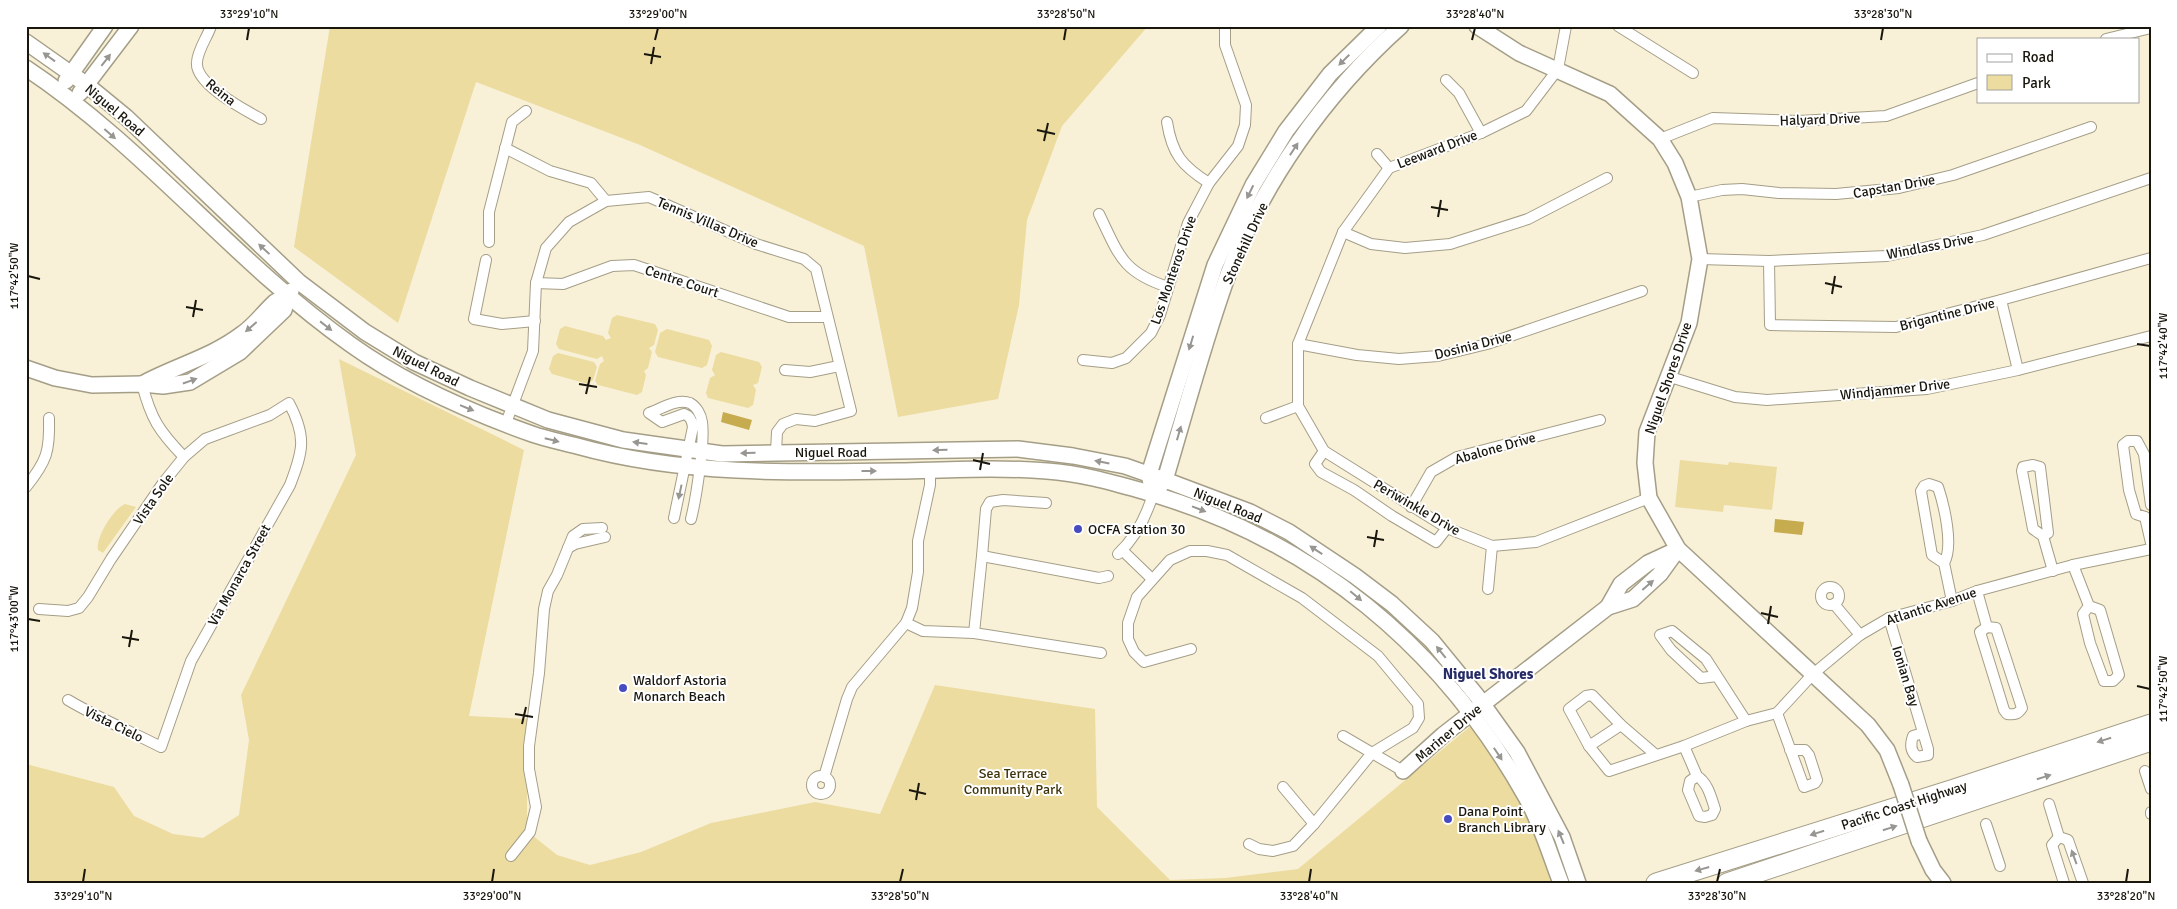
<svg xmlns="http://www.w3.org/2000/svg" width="2177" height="909" font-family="Signika,sans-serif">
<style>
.green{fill:#ecdca0}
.water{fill:#c6ac4e}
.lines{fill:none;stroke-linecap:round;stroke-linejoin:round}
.street-casing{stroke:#a59e87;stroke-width:12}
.secondary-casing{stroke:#a59e87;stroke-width:18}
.highway-casing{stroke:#a59e87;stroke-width:21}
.street{stroke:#fff;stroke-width:10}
.secondary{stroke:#fff;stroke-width:15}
.highway{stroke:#fff;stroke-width:19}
.secondary-bridge-casing{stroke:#a59e87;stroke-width:18;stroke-linecap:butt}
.secondary-bridge{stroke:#fff;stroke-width:15}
.oneway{fill:#989692}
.ticks{fill:none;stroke:#19160d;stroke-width:2}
.poi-dot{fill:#474bc0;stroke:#fff;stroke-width:2}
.labels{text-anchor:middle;stroke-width:4;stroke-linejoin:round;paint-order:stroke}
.street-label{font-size:14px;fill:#19160d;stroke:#fff}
.poi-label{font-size:14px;fill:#19160d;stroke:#fff;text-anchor:start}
.park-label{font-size:14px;fill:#3e330a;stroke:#fff}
.neighbourhood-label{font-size:15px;font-weight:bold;fill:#272b65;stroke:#fff}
.neatline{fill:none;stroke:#19160d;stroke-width:2}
.ticks-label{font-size:12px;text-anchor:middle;fill:#19160d}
</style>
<rect width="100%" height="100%" fill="#f8f1d8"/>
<g class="green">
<path d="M330 26H1148L1062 126 1027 220 1019 305 998 399 898 417 864 246 640 145 476 82 398 323 294 247Z"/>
<path d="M617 315 655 324 658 330 654 345 649 348 652 352 648 368 644 371 646 375 642 392 637 395 598 385 595 381 600 364 604 361 602 356 597 359 559 349 556 344 560 329 565 326 603 336 606 340 611 338 608 333 612 318Z"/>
<path d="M667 329 709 340 712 346 707 365 702 368 658 357 655 352 660 333Z"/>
<path d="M721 352 759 362 762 367 758 383 753 385 756 390 753 405 748 408 708 398 706 393 710 378 715 375 712 370 716 355Z"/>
<path d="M558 353 594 362 597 367 593 380 588 384 552 374 549 369 553 356Z"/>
<path d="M339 359 524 450 469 716 527 719V831L557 855 590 865 641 852 711 823 815 802 880 814 935 685 1095 709 1097 807 1170 880 1225 878 1298 869 1473 724 1515 785 1555 883H26V764L114 787 134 816 173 834 203 838 239 815 249 740 241 695 356 455Z"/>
<path d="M1680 460 1728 465 1729 462 1777 467 1772 510 1724 505 1723 512 1675 507Z"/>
<path d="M125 504 136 507 103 553 98 550C95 538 114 508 125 504Z"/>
</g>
<g class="water">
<path d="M723 412 752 420 749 430 721 422Z"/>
<path d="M1775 519 1804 522 1802 535 1774 532Z"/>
</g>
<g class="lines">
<g class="street-casing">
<g id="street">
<path d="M211 26C207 38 198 49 197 62 194 84 245 110 261 119"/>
<path d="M1566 26 1558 69 1526 111 1481 133 1389 168 1343 232 1298 344V406L1324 451 1447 528 1492 546 1536 542 1649 498"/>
<path d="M1618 26 1693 73"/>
<path d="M2106 39 2151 28"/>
<path d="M1446 80 1459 93 1481 133"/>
<path d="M1167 122C1172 154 1182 166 1209 183"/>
<path d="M1660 139 1713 118 1799 121 1886 116 1978 83"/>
<path d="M505 148 550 171 591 183 606 201"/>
<path d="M1377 154 1389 168"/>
<path d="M1689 197 1722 190 1742 189 1779 193 1836 194 1899 188 1953 175 2091 127"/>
<path d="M1099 214C1119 255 1122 272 1168 287"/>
<path d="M1343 232 1371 244 1405 248 1450 244 1528 219 1607 178"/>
<path d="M489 242V212L512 122 526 111"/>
<path d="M1700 259 1769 261 1887 256 1983 235 2151 178"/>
<path d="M486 260 474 319 502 324 535 321"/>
<path d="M1769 261 1770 325 1896 327 2001 300 2151 258"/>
<path d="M536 283 563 284 612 266 634 265 789 317H827"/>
<path d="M2001 300 2018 370"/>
<path d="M1298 344 1357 355 1399 359 1438 356 1487 344 1642 291"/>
<path d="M1083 360 1112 363 1126 358 1151 333 1160 315 1188 223 1209 183 1238 146 1245 125 1246 105 1225 45V26"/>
<path d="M785 370 810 372 839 366"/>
<path d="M1667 376 1735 397 1767 400 1927 389 2018 370 2151 336"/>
<path d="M142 384C151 419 159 431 184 457"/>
<path d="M1266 418 1298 406"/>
<path d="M506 423 533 351 536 283 546 248 569 222 606 201 649 197 756 244 804 259 816 269 851 411 815 421 796 419 783 424 777 432 776 452"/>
<path d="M1324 451 1315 464 1321 472 1354 490 1392 516 1436 542 1447 528"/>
<path d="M26 487C47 461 50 451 49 418"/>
<path d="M1411 507 1431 472 1457 457 1600 420"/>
<path d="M2145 517 2136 514 2129 490 2123 445 2128 441H2137L2144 454 2151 505"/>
<path d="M2145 517 2151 543"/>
<path d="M674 518 693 427C692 420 690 416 684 414L662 422 649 413C661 409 677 398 690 403 697 407 701 415 702 422 705 442 696 499 691 519"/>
<path d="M2043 536 2048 533 2040 467 2033 465 2023 467 2022 471 2033 529 2043 536 2053 571"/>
<path d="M568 548 575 544 605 537"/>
<path d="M1122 550 1152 579"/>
<path d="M1118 554C1136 537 1146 518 1153 494"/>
<path d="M982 556 986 509 990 502 1003 500 1046 503"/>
<path d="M1944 563C1954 546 1944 505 1938 487L1929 484 1924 486 1921 491 1932 555 1944 563 1952 601"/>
<path d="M2073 565 2089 606 2083 614 2090 643 2104 681H2113L2119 675 2100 610 2089 606"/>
<circle cx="1830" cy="596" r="9"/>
<path d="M1488 589 1492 546"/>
<path d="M1977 591 1987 627 1980 632 2004 710 2007 714C2015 715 2018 714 2022 708L1996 628 1987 627"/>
<path d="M1834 604 1860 635"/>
<path d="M39 609 68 611 79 608 88 597 111 559 163 483 184 457 205 439 270 415 289 403C307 437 303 451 290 485L191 661 161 747C130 731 98 718 68 700"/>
<path d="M1889 618 1928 749V755L1917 757C1910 751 1910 744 1913 736L1923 733"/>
<path d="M906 623 923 631 974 633 1101 653"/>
<path d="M974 633 982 556 1099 578 1108 576"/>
<path d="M1191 649 1144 662 1134 652 1128 639V623L1137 597 1170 560 1190 551H1207L1227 555 1302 598 1378 656 1418 704 1419 718 1413 728 1372 753 1314 824 1293 846 1273 851 1259 849 1249 844"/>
<path d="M1717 676 1701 678 1671 650 1660 635 1672 631 1706 659 1746 721"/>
<path d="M1777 713 1804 787 1815 783 1817 780 1809 755 1805 750H1790"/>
<path d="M1343 736 1403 771"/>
<path d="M1589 746 1621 725"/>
<path d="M1684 746 1697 776 1690 781 1688 790 1699 816 1705 817 1712 815 1715 809C1711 797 1708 783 1697 776"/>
<path d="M1656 755 1621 725 1592 695 1586 696 1569 709 1589 746 1609 771 1684 746 1746 721 1777 713 1813 674 1860 635 1889 618 1952 601 1977 591 2073 565 2151 549"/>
<path d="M2145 771 2151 789"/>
<circle cx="821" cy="785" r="9"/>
<path d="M824 777 847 699 852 687 906 623 912 608 918 572V541L930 485V469"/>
<path d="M1283 787 1314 824"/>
<path d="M2049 804 2059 837"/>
<path d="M2151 812V814"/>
<path d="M1986 824 2000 866"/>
<path d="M2059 837 2068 840 2083 883"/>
<path d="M2059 837 2052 845 2064 883"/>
<path d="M511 856 530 832 536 807 529 769V746L539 673 544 609 548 591 557 575 573 536 583 529 602 528"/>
</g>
</g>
<g class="secondary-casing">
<g id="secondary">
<path d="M1477 26 1519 53 1610 94 1660 139 1675 163 1689 197 1700 259 1689 323 1647 432 1645 463 1649 498 1678 549 1868 725 1887 750 1901 785"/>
<path d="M26 42 87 85 126 117 299 282 365 332 414 362 470 388 548 420 623 440 722 454 1018 449 1073 456 1125 466 1165 480 1250 512 1289 532 1355 576 1392 604 1432 641 1477 696 1517 752 1562 837 1578 883"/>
<path d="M26 68C145 147 234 262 350 344 404 383 470 412 532 434 546 439 562 442 577 446 681 475 791 473 899 471 948 470 998 467 1047 471 1080 473 1114 483 1146 492 1313 540 1441 646 1526 797 1541 823 1550 855 1561 883"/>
<path d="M66 81 105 26"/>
<path d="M80 93 131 26"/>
<path d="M26 368 55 378 92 385 142 384 163 386 190 382 240 352 284 310 288 296"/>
<path d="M142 384C175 366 212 357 242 334 255 325 264 312 275 302 281 298 287 297 291 291"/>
<path d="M1151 483 1149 474 1215 265 1253 185 1286 131 1330 74 1379 26"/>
<path d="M1159 487 1165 480C1185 413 1203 345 1226 280 1261 184 1325 94 1401 26"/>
<path d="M1608 607 1621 584 1648 563 1676 550"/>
<path d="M1403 771 1443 735 1608 607 1633 599 1660 574 1678 549"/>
<path d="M1919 841 1933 870 1943 883"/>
</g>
</g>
<g class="highway-casing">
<g id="highway">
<path d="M1656 883 1954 789 2151 724"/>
<path d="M1727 883 2151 741"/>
</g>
</g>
<use href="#street" class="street"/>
<use href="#secondary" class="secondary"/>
<use href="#highway" class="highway"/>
<g class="secondary-bridge-casing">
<path id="secondary-bridge" d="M1901 785 1919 841"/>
</g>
<use href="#secondary-bridge" class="secondary-bridge"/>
</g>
<defs><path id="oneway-solid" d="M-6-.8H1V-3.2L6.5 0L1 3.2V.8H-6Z" transform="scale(1.25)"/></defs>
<g class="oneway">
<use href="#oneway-solid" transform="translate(49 57) rotate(-144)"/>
<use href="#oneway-solid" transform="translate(106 60) rotate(-52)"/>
<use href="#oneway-solid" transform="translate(1344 60) rotate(135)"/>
<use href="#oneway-solid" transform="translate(110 134) rotate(41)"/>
<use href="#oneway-solid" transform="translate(1294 149) rotate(-57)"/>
<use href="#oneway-solid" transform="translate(1250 192) rotate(116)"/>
<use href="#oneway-solid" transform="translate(264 249) rotate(-137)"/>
<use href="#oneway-solid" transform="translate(326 326) rotate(38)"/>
<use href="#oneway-solid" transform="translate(251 327) rotate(139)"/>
<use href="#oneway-solid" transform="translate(1191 343) rotate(107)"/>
<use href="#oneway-solid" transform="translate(190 381) rotate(-19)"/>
<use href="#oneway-solid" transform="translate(467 408) rotate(22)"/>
<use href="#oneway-solid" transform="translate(1179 433) rotate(-74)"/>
<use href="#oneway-solid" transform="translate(552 440) rotate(14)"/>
<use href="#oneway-solid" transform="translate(640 443) rotate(-172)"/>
<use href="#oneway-solid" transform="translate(940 450) rotate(178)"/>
<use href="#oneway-solid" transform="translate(748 453) rotate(179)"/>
<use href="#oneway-solid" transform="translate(1102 462) rotate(-169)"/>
<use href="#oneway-solid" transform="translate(869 471)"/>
<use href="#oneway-solid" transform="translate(680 492) rotate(102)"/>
<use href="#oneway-solid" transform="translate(1199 509) rotate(21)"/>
<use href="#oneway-solid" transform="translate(1316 550) rotate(-147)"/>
<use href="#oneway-solid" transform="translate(1648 585) rotate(-41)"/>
<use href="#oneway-solid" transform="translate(1356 596) rotate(40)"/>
<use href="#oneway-solid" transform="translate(1441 652) rotate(-129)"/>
<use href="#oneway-solid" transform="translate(2104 740) rotate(162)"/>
<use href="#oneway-solid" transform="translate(1498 754) rotate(56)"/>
<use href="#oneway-solid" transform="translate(2044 777) rotate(-18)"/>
<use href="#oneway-solid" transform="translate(1890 828) rotate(-18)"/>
<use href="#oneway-solid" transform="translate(1817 833) rotate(162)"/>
<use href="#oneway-solid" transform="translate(1561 837) rotate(-113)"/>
<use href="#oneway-solid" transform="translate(2074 857) rotate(-110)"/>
<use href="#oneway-solid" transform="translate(1702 869) rotate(164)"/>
</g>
<path class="ticks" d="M247 40 249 28M655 40 658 28M1064 40 1066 28M1472 40 1475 28M1881 40 1883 28M644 54 661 57M651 64 654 47M1037 130 1055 134M1044 141 1048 123M1431 207 1448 210M1438 217 1441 200M28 276 40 279M1825 283 1842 287M1832 294 1835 276M186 307 203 310M193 317 196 300M2137 344 2150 346M579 384 597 387M586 394 590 377M973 460 990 464M980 470 983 453M1367 537 1384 540M1374 547 1377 530M1761 613 1778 617M28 619 40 621M1768 624 1771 606M122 637 139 640M129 647 132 630M2137 686 2150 689M515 714 533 717M522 724 526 707M909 790 926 794M916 800 919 783M83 882 85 869M492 882 494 869M900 882 903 869M1309 882 1311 869M1717 882 1720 869M2126 882 2128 869"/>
<g class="poi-dot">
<circle cx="1078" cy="529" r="5"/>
<circle cx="623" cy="688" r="5"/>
<circle cx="1448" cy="819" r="5"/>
</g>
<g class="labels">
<g class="street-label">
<text transform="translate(221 92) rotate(39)" y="5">Reina</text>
<text transform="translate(115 110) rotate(40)" y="5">Niguel Road</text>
<text transform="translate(1820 119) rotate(-2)" y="5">Halyard Drive</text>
<text transform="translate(1437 149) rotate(-21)" y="5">Leeward Drive</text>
<text transform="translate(1894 186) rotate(-10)" y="5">Capstan Drive</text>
<text transform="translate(708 222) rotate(23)" y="5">Tennis Villas Drive</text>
<text transform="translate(1245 243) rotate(-65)" y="5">Stonehill Drive</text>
<text transform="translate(1930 246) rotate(-11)" y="5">Windlass Drive</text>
<text transform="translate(1173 270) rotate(-71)" y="5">Los Monteros Drive</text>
<text transform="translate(682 281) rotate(18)" y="5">Centre Court</text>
<text transform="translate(1947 314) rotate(-14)" y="5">Brigantine Drive</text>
<text transform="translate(1473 345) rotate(-14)" y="5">Dosinia Drive</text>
<text transform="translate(426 366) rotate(27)" y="5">Niguel Road</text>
<text transform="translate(1668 378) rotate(-71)" y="5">Niguel Shores Drive</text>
<text transform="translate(1895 389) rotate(-6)" y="5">Windjammer Drive</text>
<text transform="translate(1495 448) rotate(-16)" y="5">Abalone Drive</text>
<text x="831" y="457">Niguel Road</text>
<text transform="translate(153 499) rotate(-55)" y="5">Vista Sole</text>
<text transform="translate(1228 505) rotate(22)" y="5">Niguel Road</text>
<text transform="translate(1417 507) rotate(30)" y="5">Periwinkle Drive</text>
<text transform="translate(239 575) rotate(-61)" y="5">Via Monarca Street</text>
<text transform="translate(1931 606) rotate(-18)" y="5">Atlantic Avenue</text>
<text transform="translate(1906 676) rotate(73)" y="5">Ionian Bay</text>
<text transform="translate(114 724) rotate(26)" y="5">Vista Cielo</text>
<text transform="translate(1448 733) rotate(-40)" y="5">Mariner Drive</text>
<text transform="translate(1904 805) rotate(-18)" y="5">Pacific Coast Highway</text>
</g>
<g class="poi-label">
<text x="1088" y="534">OCFA Station 30</text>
<text x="633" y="685">Waldorf Astoria<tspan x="633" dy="16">Monarch Beach</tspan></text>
<text x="1458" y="816">Dana Point<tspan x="1458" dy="16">Branch Library</tspan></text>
</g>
<g class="park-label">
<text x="1013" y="778">Sea Terrace<tspan x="1013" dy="16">Community Park</tspan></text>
</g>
<g class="neighbourhood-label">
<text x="1488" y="679">Niguel Shores</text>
</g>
</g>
<rect width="2177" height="909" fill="none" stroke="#ffffff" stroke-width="55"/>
<rect x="1977" y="38" width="162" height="65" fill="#ffffff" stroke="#a3a29e"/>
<rect x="1987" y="54" width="25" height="8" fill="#ffffff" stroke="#a3a29e"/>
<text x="2022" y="62" font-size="15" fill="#19160d">Road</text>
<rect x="1987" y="75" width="25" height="15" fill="#ecdca0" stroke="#a3a29e"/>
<text x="2022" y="88" font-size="15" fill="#19160d">Park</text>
<rect x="28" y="28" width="2122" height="854" class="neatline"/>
<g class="ticks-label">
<text x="249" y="18">33°29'10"N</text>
<text x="658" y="18">33°29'00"N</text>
<text x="1066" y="18">33°28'50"N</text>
<text x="1475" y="18">33°28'40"N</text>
<text x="1883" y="18">33°28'30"N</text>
<text transform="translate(14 276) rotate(-90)" y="4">117°42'50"W</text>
<text transform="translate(2163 346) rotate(-90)" y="4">117°42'40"W</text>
<text transform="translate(14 619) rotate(-90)" y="4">117°43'00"W</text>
<text transform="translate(2163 689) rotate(-90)" y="4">117°42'50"W</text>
<text x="83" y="900">33°29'10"N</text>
<text x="492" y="900">33°29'00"N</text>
<text x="900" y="900">33°28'50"N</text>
<text x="1309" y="900">33°28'40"N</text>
<text x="1717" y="900">33°28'30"N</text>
<text x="2126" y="900">33°28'20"N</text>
</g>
</svg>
